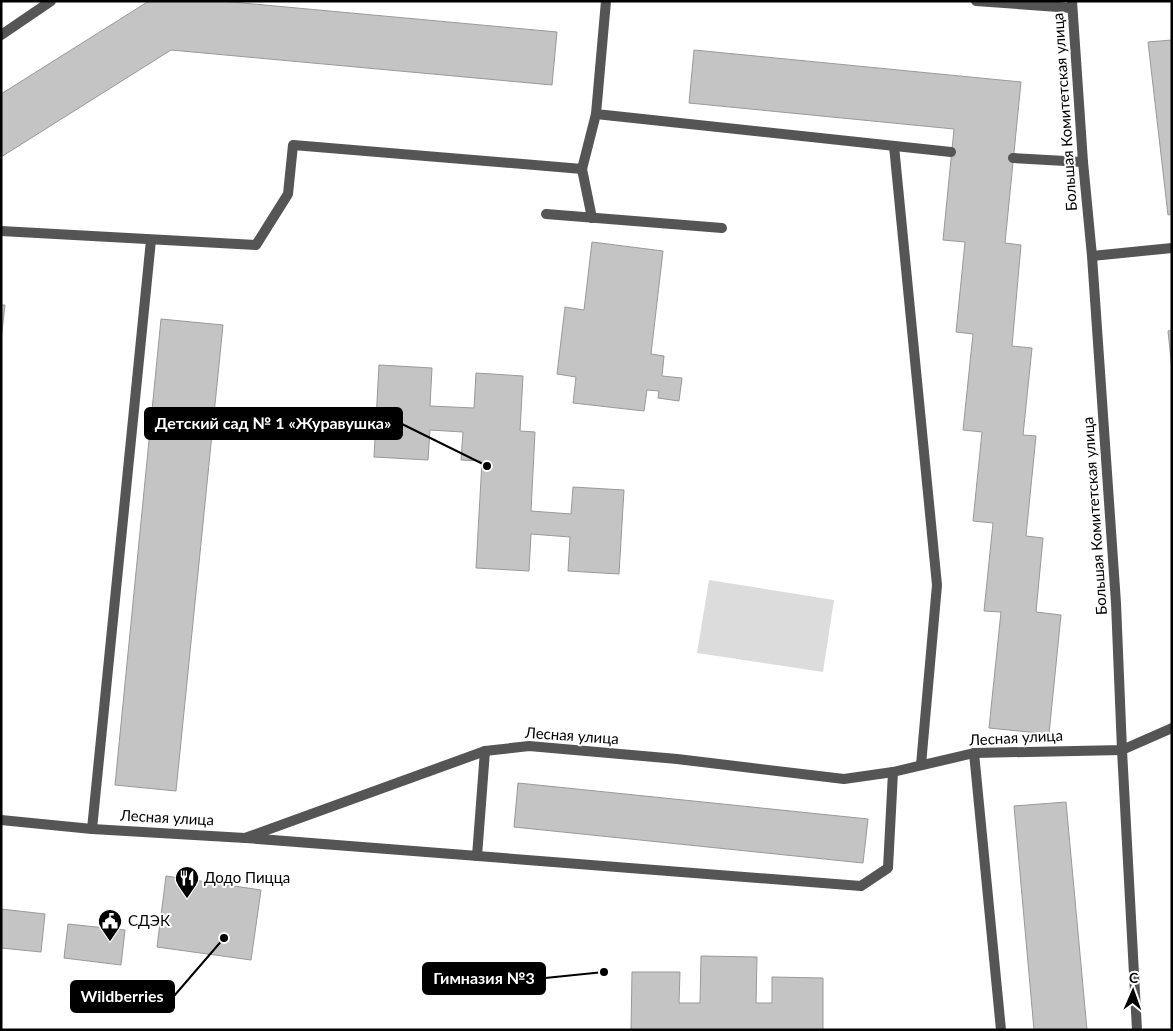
<svg xmlns="http://www.w3.org/2000/svg" width="1173" height="1031" font-family="Lato,sans-serif">
<style>
.green{fill:#dcdcdc}
.building{fill:#c4c4c4;stroke:#999}
.lines{fill:none;stroke-linecap:round;stroke-linejoin:round}
.service{stroke:#555;stroke-width:10}
.minor{stroke:#555;stroke-width:10}
.tertiary{stroke:#555;stroke-width:10}
.labels{text-anchor:middle;stroke-width:4;stroke-linejoin:round;paint-order:stroke}
.street-label{font-size:15px;fill:#000;stroke:#fff}
.poi-label{font-size:15px;fill:#000;stroke:#fff;text-anchor:start}
.leader{fill:none;stroke:#000;stroke-width:2}
.callout-dot{fill:#000;stroke:#fff;stroke-width:2}
.callout{fill:#000;stroke:#000;stroke-width:2}
.callout-label{font-size:16px;text-anchor:middle;font-weight:bold;fill:#fff}
</style>
<rect width="100%" height="100%" fill="#fff"/>
<path class="green" d="M709 580 834 600 823 672 697 653Z"/>
<g class="building">
<path d="M149 1H221L557 32 552 85 171 50 1 157V94Z"/>
<path d="M1172 40V214L1168 215 1148 42Z"/>
<path d="M694 50 1021 82 1005 243 1021 245 1012 346 1032 348 1023 435 1036 436 1026 536 1043 538 1036 612 1061 615 1049 734 989 728 1001 612 984 611 993 523 973 521 982 432 963 430 973 334 956 332 965 242 943 240 954 129 689 103Z"/>
<path d="M592 242 663 251 651 354 664 356 662 376 682 378 679 401 658 398 659 391 647 390 644 411 573 403 576 377 557 374 565 307 584 310Z"/>
<path d="M1 305H5L1 341Z"/>
<path d="M161 319 223 325 176 791 115 785Z"/>
<path d="M1172 330V370L1168 331Z"/>
<path d="M379 365 432 368 430 406 474 408 476 373 523 376 520 431 535 432 531 511 571 514 573 487 624 490 619 574 568 571 570 537 531 534 529 571 476 568 482 461 461 460 463 432 430 430 428 460 374 457Z"/>
<path d="M518 783 868 819 863 863 514 827Z"/>
<path d="M1066 802 1087 1030H1034L1014 806Z"/>
<path d="M166 876 261 890 251 960 157 947Z"/>
<path d="M1 909 45 914 41 952 1 948Z"/>
<path d="M68 924 125 930 121 965 64 958Z"/>
<path d="M701 956 757 957 756 1003H772V977L823 978V1030H631L632 972H680L679 1003H700Z"/>
</g>
<g class="lines">
<g class="service">
<path d="M606 1 596 114 951 152"/>
<path d="M976 1 1072 8"/>
<path d="M1 35 51 1"/>
<path d="M894 146 937 585 921 765"/>
<path d="M1013 158 1083 162"/>
<path d="M582 169 592 218"/>
<path d="M546 214 722 228"/>
<path d="M1 231 256 245 288 194 293 145 582 169 596 114"/>
<path d="M1092 256 1172 248"/>
<path d="M974 753 1001 1030"/>
<path d="M92 829 151 240"/>
<path d="M246 838 861 886 888 868 893 772"/>
<path d="M477 856 485 751"/>
</g>
<path class="minor" d="M1 820 92 829 245 838 485 751 529 746 677 759 844 779 893 772 974 753 1122 750 1172 728"/>
<path class="tertiary" d="M1072 1 1083 162 1092 256 1116 603 1122 750 1137 1030"/>
</g>
<defs>
<g id="restaurant-pin" transform="scale(1.25)"><path d="M0 17L-7.5 6A9.5 9.5 0 1 1 7.5 6Z" fill="#000" stroke="#fff"/><path d="M-5-6h1v4h1v-4h1v4h1v-4h1v5L-1.5 .5V6h-2V.5L-5-1ZM5-6V6H3V1.5H1.5Q1.5-4 5-6Z" fill="#fff"/></g>
<g id="civic-pin" transform="scale(1.25)"><path d="M0 17L-7.5 6A9.5 9.5 0 1 1 7.5 6Z" fill="#000" stroke="#fff"/><path d="M-.6-6.5H3V-4.5H.6V-3L4-1V1h2V6H-6V1h2V-1L-.6-3ZM-1.2 2.5V6h2.4V2.5Z" fill="#fff"/></g>
</defs>
<g fill-rule="evenodd">
<use href="#restaurant-pin" x="187" y="878"/>
<use href="#civic-pin" x="110" y="921"/>
</g>
<g class="labels">
<g class="street-label">
<text transform="translate(1065 112) rotate(-94)" y="5">Большая Комитетская улица</text>
<text transform="translate(1095 516) rotate(-94)" y="5">Большая Комитетская улица</text>
<text transform="translate(572 736) rotate(4)" y="5">Лесная улица</text>
<text transform="translate(1016 738) rotate(-3)" y="5">Лесная улица</text>
<text transform="translate(167 818) rotate(3)" y="5">Лесная улица</text>
</g>
<g class="poi-label">
<text x="204" y="883">Додо Пицца</text>
<text x="128" y="926">СДЭК</text>
</g>
</g>
<path class="leader" d="M487 466L402 424M604 972L545 978M224 938L174 996"/>
<g class="callout-dot">
<circle cx="487" cy="466" r="5"/>
<circle cx="604" cy="972" r="5"/>
<circle cx="224" cy="938" r="5"/>
</g>
<g class="callout">
<rect x="145" y="408" width="257" height="31" rx="5"/>
<rect x="423" y="963" width="122" height="31" rx="5"/>
<rect x="71" y="981" width="103" height="31" rx="5"/>
</g>
<g class="callout-label">
<text x="273" y="429">Детский сад № 1 «Журавушка»</text>
<text x="484" y="984">Гимназия №3</text>
<text x="122" y="1002">Wildberries</text>
</g>
<rect width="1173" height="1031" fill="none" stroke="#000000" stroke-width="5"/>
<g transform="translate(1133 991) rotate(2)" stroke="#ffffff" stroke-width="4" paint-order="stroke">
<path d="M0-4L9 19L0 12L-9 19Z" fill="#000000"/>
<text y="-8" font-size="14" font-weight="bold" text-anchor="middle" fill="#000000">С</text>
</g>
</svg>
